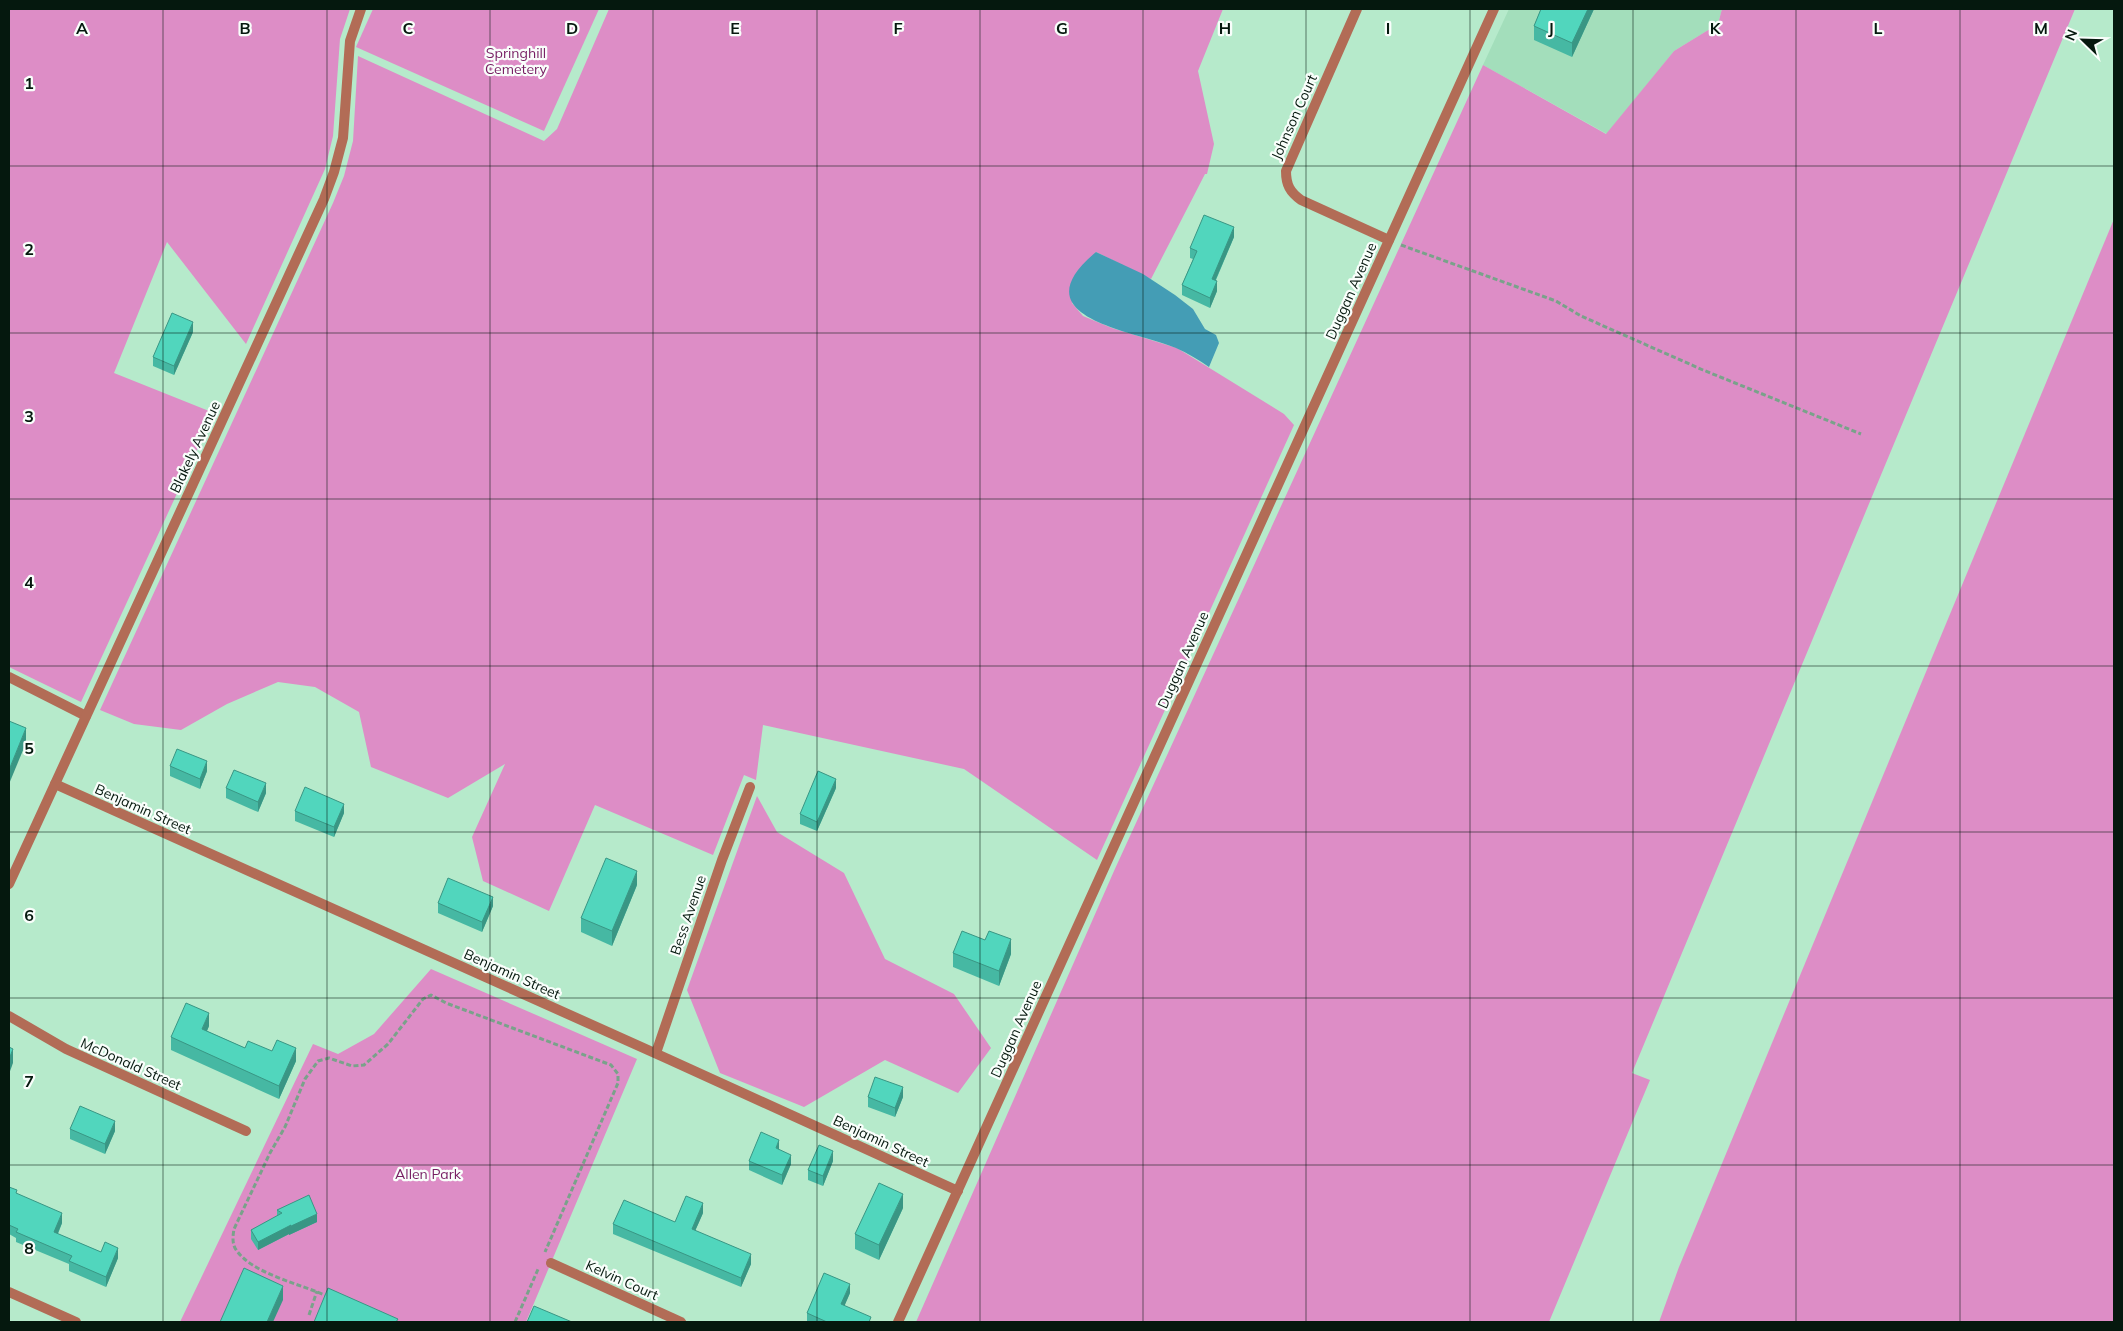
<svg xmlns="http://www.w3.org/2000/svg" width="2123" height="1331" font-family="Mulish,sans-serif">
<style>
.built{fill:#a3debb}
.green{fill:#dd8dc6}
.water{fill:#449db5}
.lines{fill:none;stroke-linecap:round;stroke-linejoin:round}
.path{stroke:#79a28a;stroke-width:3;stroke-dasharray:5 2.5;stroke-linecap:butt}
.street{stroke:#b26c56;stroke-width:10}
.wall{fill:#46b8a3}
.shaded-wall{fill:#399684}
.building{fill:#51d6bd;stroke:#399684}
.grid{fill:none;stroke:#05180e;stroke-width:1;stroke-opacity:0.55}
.labels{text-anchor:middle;stroke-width:4.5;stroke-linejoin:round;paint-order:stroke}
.park-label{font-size:14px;fill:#761d62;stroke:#f9fefb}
.street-label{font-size:14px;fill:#05180e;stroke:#f9fefb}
.grid-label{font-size:16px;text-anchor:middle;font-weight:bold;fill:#05180e;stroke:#f9fefb;stroke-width:4.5;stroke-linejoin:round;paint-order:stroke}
</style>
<rect width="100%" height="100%" fill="#b6eacb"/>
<path class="built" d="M1509 9H1722L1718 24 1674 51 1607 134 1483 65Z"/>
<g class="green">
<path d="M9 9H350L340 39 333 136 325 169 246 344 167 242 114 373 214 413 81 702 9 667Z"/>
<path d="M373 9H599L544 131 356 47Z"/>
<path d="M609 9H1223L1198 71 1214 144 1207 174H1205L1151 279 1096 252 1072 303 1083 316 1112 328 1177 348 1284 414 1294 425 1097 860 964 769 763 725 756 780 744 775 713 855 595 805 549 911 483 881 472 837 505 764 448 798 371 767 359 712 315 687 278 682 227 704 181 730 134 724 100 710 333 203 344 176 353 141 358 56 544 141 557 129Z"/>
<path d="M1722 9H2075L1632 1073 1650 1080 1549 1322H916L1114 871 1483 65 1606 134 1674 51 1718 24Z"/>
<path d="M2114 219V1322H1659L1679 1267Z"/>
<path d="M757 796 777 832 844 873 885 959 954 994 991 1048 958 1093 885 1060 804 1107 720 1073 687 990Z"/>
<path d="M431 969 637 1059 526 1322H180L313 1044 338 1054 374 1034Z"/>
</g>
<path class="water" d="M1096 252 1143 274 1175 295 1193 309 1205 329 1216 335 1219 343 1209 367C1199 360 1187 353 1176 348 1133 330 1017 318 1096 252Z"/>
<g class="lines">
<g class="path">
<path d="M1401 245 1556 301 1581 316 1703 370 1861 434"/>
<path d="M329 1297C302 1284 250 1274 235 1248 232 1242 233 1235 234 1229L270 1153 285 1127 305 1079 318 1061 329 1058 352 1066 364 1065 388 1044 423 999 431 995 446 1003 611 1065 618 1074V1083L545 1252"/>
<path d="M309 1315 317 1291"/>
<path d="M515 1322 539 1267"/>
</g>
<g class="street">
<path d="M1357 9 1286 171C1286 185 1290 192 1301 200L1389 240"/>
<path d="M9 677 86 716"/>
<path d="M55 784 668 1059 958 1191"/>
<path d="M9 884 324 199 334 172 343 138 350 41 361 9"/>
<path d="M9 1016 66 1049 246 1131"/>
<path d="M656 1053 722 860 750 787"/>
<path d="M551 1263 681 1322"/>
<path d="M9 1292 76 1322"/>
<path d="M898 1322 1494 9"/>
</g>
</g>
<g class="wall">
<path d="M1541 9H1594L1572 57 1534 40V26Z"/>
<path d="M1234 237 1216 280 1217 291 1210 308 1182 295V285L1193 259 1190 258V248Z"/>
<path d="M193 332 174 375 153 366V357Z"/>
<path d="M170 766 207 771 200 789 170 776Z"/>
<path d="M226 788 266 793 258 812 226 798Z"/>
<path d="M836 788 817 831 800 824V814Z"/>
<path d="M295 811 344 813 334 837 295 821Z"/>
<path d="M637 885 612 946 581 932V918Z"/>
<path d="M438 903 493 906 482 932 438 913Z"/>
<path d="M985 940 1011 954 999 986 953 967V953Z"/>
<path d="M209 1026 207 1031 245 1048 272 1051 296 1061 279 1099 171 1050V1037Z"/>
<path d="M868 1097H903L895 1117 868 1107Z"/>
<path d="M70 1129 115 1131 105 1154 70 1139Z"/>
<path d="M779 1150 791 1164 782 1185 749 1170V1161Z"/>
<path d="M833 1161 823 1186 808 1180V1170Z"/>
<path d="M9 1187 17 1194 62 1223 58 1234 101 1252 118 1258 106 1287 69 1271V1264L16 1242V1238L9 1234Z"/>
<path d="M903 1208 879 1260 855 1249V1234Z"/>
<path d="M277 1210 317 1222 289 1235V1234L258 1250 251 1239V1230L277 1216Z"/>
<path d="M703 1213 695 1231 751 1264 741 1287 613 1234V1224L675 1222Z"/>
<path d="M850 1293 844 1306 871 1322H807V1313Z"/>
</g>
<g class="shaded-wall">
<path d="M1588 9H1594L1572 57V43Z"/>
<path d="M1234 227V237L1212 288V279Z"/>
<path d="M1217 281V291L1210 308V298Z"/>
<path d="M193 322V332L174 375V366Z"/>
<path d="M26 728V743L9 784V770Z"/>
<path d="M207 761V771L200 789V779Z"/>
<path d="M836 779V788L817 831V822Z"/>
<path d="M266 783V793L258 812V802Z"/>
<path d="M344 804V813L334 837V827Z"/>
<path d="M637 871V885L612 946V931Z"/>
<path d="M493 897V906L482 932V922Z"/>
<path d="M1011 939V954L999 986V971Z"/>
<path d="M209 1013V1026L202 1042V1029Z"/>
<path d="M296 1048V1061L279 1099V1086Z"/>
<path d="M13 1049V1063L9 1074V1059Z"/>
<path d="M903 1087V1097L895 1117V1108Z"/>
<path d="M115 1121V1131L105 1154V1144Z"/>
<path d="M779 1140V1150L776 1148Z"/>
<path d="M833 1151V1161L823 1186V1176Z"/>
<path d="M791 1155V1164L782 1185V1175Z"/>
<path d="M903 1194V1208L879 1260V1245Z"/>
<path d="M703 1203V1213L692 1238V1229Z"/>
<path d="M62 1213V1223L54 1242V1232Z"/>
<path d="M317 1214V1222L289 1235V1234L258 1250V1242L291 1225Z"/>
<path d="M118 1248V1258L106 1287V1277Z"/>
<path d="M751 1254V1264L741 1287V1278Z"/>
<path d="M850 1284V1293L841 1314V1304Z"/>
<path d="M283 1286V1300L273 1322H267Z"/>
</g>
<g class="building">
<path d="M1541 9H1588L1572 43 1534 26Z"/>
<path d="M1204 215 1234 227 1212 279 1217 281 1210 298 1182 285 1197 251 1190 248Z"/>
<path d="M172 313 193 322 174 366 153 357Z"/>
<path d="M9 721 26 728 9 770Z"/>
<path d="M177 749 207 761 200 779 170 766Z"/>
<path d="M234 770 266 783 258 802 226 788Z"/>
<path d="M818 771 836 779 817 822 800 814Z"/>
<path d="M305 787 344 804 334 827 295 811Z"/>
<path d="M606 858 637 871 612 931 581 918Z"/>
<path d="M448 878 493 897 482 922 438 903Z"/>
<path d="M962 931 985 940 989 931 1011 939 999 971 953 953Z"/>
<path d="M186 1003 209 1013 202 1029 245 1048 248 1041 272 1051 277 1040 296 1048 279 1086 171 1037Z"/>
<path d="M9 1047 13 1049 9 1059Z"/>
<path d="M875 1077 903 1087 895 1108 868 1097Z"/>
<path d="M80 1106 115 1121 105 1144 70 1129Z"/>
<path d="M761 1132 779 1140 776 1148 791 1155 782 1175 749 1161Z"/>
<path d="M819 1145 833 1151 823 1176 808 1170Z"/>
<path d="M879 1183 903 1194 879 1245 855 1234Z"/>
<path d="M9 1187 17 1190 16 1193 62 1213 54 1232 101 1252 105 1242 118 1248 106 1277 69 1261 72 1256 16 1232 18 1229 9 1225Z"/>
<path d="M309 1195 317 1214 289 1227 291 1225 258 1242 251 1230 282 1213 277 1210Z"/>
<path d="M686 1196 703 1203 692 1229 751 1254 741 1278 613 1224 624 1200 675 1222Z"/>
<path d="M244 1268 283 1286 267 1322H220Z"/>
<path d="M824 1273 850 1284 841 1304 871 1317 869 1322H827L807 1313Z"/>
<path d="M328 1288 398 1319 396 1322H314Z"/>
<path d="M534 1306 572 1322H527Z"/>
</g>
<path class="grid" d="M163 9V1322M327 9V1322M490 9V1322M653 9V1322M817 9V1322M980 9V1322M1143 9V1322M1306 9V1322M1470 9V1322M1633 9V1322M1796 9V1322M1960 9V1322M9 166H2114M9 333H2114M9 499H2114M9 666H2114M9 832H2114M9 998H2114M9 1165H2114"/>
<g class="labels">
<g class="park-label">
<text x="516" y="58">Springhill<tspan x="516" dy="16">Cemetery</tspan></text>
<text x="428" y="1179">Allen Park</text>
</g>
<g class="street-label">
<text transform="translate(1294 117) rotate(-66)" y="5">Johnson Court</text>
<text transform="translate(1351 291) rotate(-66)" y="5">Duggan Avenue</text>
<text transform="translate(195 447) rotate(-65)" y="5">Blakely Avenue</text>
<text transform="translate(1183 660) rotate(-66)" y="5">Duggan Avenue</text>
<text transform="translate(143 809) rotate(24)" y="5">Benjamin Street</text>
<text transform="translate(688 915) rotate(-71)" y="5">Bess Avenue</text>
<text transform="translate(512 974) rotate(24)" y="5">Benjamin Street</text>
<text transform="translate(1016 1029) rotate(-66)" y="5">Duggan Avenue</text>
<text transform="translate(131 1064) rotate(24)" y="5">McDonald Street</text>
<text transform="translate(881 1141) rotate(25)" y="5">Benjamin Street</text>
<text transform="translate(622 1280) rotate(24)" y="5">Kelvin Court</text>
</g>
</g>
<g class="grid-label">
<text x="82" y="34">A</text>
<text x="245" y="34">B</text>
<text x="408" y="34">C</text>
<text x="572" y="34">D</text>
<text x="735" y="34">E</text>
<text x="898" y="34">F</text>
<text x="1062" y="34">G</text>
<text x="1225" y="34">H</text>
<text x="1388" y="34">I</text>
<text x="1551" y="34">J</text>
<text x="1715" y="34">K</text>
<text x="1878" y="34">L</text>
<text x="2041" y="34">M</text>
<text x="29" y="89">1</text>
<text x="29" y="255">2</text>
<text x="29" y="422">3</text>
<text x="29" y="588">4</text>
<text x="29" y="754">5</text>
<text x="29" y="921">6</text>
<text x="29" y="1087">7</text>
<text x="29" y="1254">8</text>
</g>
<rect width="2123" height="1331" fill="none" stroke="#05180e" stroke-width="20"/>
<g transform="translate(2083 40) rotate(293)" stroke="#f9fefb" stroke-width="4" paint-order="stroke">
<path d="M0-4L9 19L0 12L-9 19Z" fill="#05180e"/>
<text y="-8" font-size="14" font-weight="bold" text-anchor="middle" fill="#05180e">N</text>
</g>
</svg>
